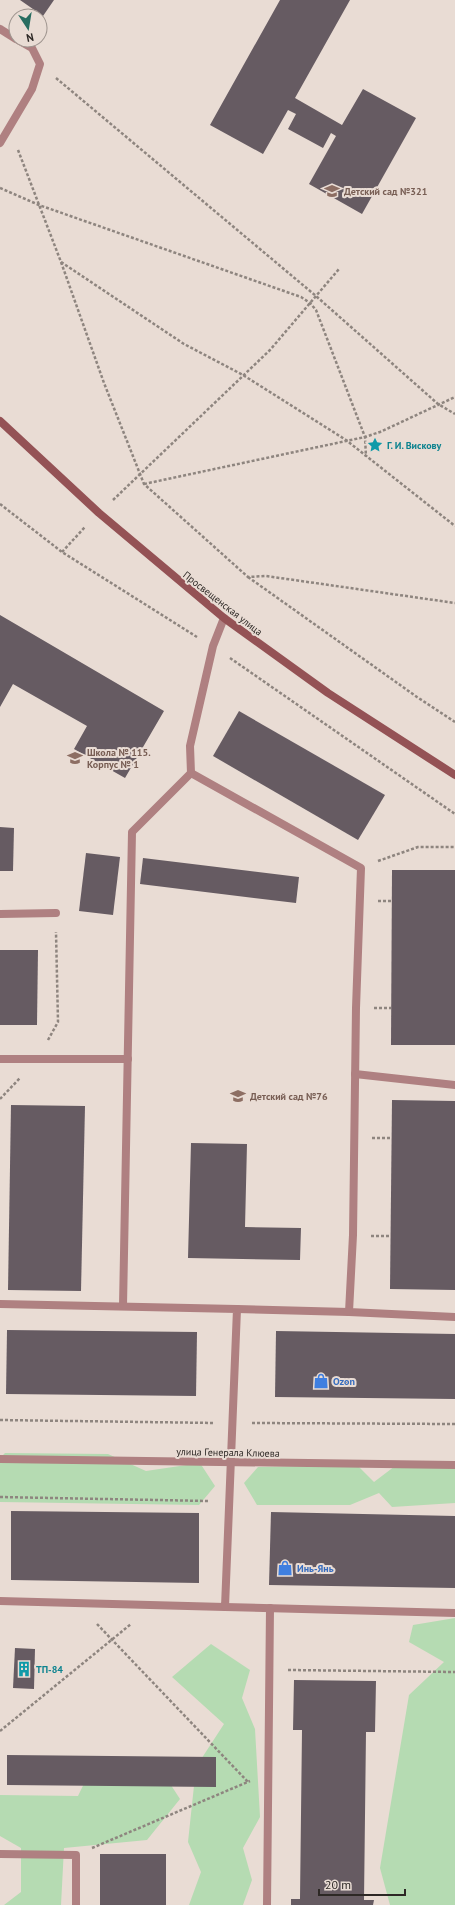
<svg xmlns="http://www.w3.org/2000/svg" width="455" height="1905" font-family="'PT Sans',sans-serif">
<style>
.green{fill:#b5dbb2}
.building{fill:#665b62}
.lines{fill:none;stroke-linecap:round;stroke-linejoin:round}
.path{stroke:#8e857f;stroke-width:2.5;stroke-dasharray:3 2;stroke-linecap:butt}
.service{stroke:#af8081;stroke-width:8}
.minor{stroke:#af8081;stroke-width:8}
.secondary{stroke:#945255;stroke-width:8}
.labels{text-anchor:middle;stroke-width:4;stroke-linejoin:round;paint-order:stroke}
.education-label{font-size:10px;font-weight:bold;fill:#785e54;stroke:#e9dcd4;text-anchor:start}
.culture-label{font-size:10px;font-weight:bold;fill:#0d838f;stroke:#e9dcd4;text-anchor:start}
.street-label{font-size:10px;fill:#2d2825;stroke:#e9dcd4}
.shop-label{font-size:10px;font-weight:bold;fill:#366cbe;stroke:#e9dcd4;text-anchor:start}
</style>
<rect width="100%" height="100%" fill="#e9dcd4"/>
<g class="green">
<path d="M5 1453 108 1454 146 1471 200 1463 215 1486 199 1505 0 1502V1458Z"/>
<path d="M455 1462V1503L392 1507 379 1493 350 1505H257L244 1483 258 1467 357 1465 374 1482 399 1463Z"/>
<path d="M455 1618V1905H390L380 1868 409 1695 444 1662 409 1642 413 1625Z"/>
<path d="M211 1644 250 1670 242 1698 255 1729 260 1817 243 1848 252 1880 243 1905H189L201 1872 188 1842 196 1767 224 1724 172 1677Z"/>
<path d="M154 1759 180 1799 147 1840 64 1848 61 1905H4L21 1892V1848L0 1836V1795L78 1796 95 1761Z"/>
</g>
<g class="building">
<path d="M20 0H54L43 16Z"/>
<path d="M280 0H350L295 98 342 125 363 89 416 118 362 214 309 184 336 136 331 133 323 148 288 129 296 114 288 110 263 154 210 125Z"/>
<path d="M0 615 164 711 125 778 74 749 87 726 13 684 0 707Z"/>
<path d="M239 711 385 795 358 840 213 756Z"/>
<path d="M0 827 14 828 13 871H0Z"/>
<path d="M86 853 120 857 113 915 79 911Z"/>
<path d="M143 858 299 877 296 903 140 884Z"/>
<path d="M392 870H455V1045H391Z"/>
<path d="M0 950H38L37 1025H0Z"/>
<path d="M392 1100 455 1101V1290L390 1289Z"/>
<path d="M11 1105 85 1106 81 1291 8 1290Z"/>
<path d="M191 1143 247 1144 245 1227 301 1228 300 1260 188 1258Z"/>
<path d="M7 1330 197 1332 196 1396 6 1394Z"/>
<path d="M276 1331 455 1334V1399L275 1397Z"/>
<path d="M11 1511 199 1513V1583L11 1580Z"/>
<path d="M271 1512 455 1516V1588L269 1585Z"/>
<path d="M15 1648 35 1649 34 1689 13 1688Z"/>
<path d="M294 1680 376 1681 375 1732H366L364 1900H374L373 1905H291V1899H300L302 1730H293Z"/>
<path d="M7 1755 216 1757V1787L7 1785Z"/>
<rect x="100" y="1854" width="66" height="51"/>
</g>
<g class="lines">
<g class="path">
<path d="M56 78 316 296 438 404 455 414"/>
<path d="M18 150 61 262 104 383 144 484 248 577 266 576 455 603"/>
<path d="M0 188 39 205 301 297 310 303 316 310 365 437 366 457"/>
<path d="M61 262 184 344 243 375 346 440 455 526"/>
<path d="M144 484 365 437 380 432 455 397"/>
<path d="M113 500 270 350 339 269"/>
<path d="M0 504 62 552 197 637"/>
<path d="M62 552 85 527"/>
<path d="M248 577 417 697 455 722"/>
<path d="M230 658 455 814"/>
<path d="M378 861 418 847H455"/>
<path d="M378 901H392"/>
<path d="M374 1008H391"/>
<path d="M48 1040 58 1022 56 932"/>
<path d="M0 1099 20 1078"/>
<path d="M372 1138H392"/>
<path d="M371 1236H390"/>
<path d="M0 1420 215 1423"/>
<path d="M252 1423 455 1424"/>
<path d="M0 1497 209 1501"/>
<path d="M97 1624 248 1782"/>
<path d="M288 1670 455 1672"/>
<path d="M0 1731 131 1624"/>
<path d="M92 1848 250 1781"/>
</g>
<g class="service">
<path d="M0 29 16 39"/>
<path d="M0 143 32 89 40 64 32 48 18 40"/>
<path d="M191 773 361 868 356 1008 353 1235 349 1312 455 1317"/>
<path d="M0 914 56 913"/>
<path d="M0 1059H128"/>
<path d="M355 1074 455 1085"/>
<path d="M0 1304 237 1309 225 1607 0 1601"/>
<path d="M123 1306 132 832 191 773 190 746 213 646 224 618"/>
<path d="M237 1309 349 1312"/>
<path d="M225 1607 455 1613"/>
<path d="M0 1854 76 1855V1905"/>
<path d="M267 1905 270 1608"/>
</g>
<path class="minor" d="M0 1459 455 1465"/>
<path class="secondary" d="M0 421 99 513 224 618 328 693 455 775"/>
</g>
<defs>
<g id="school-bare" transform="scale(1.2)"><path d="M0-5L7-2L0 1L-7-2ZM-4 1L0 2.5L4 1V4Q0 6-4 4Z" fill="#8d6e63" stroke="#e9dcd4" stroke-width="2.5" paint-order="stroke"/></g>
<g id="sight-bare" transform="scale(1.2)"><path d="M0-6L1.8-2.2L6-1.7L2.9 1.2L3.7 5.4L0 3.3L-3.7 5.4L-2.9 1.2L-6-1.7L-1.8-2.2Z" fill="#0f9aa8" stroke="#e9dcd4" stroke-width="2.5" paint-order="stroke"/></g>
<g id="shop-bare" transform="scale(1.2)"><path d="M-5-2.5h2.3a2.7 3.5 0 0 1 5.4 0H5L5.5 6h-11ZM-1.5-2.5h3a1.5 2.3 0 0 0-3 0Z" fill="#3f7fe0" stroke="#e9dcd4" stroke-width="2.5" paint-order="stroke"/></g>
<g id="building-bare" transform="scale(1.2)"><path d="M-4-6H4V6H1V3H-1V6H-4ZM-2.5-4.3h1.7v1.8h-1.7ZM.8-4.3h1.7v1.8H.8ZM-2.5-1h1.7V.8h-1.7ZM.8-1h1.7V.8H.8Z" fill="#0f9aa8" stroke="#e9dcd4" stroke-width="2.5" paint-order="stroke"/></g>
</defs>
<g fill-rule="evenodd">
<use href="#school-bare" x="332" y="191"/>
<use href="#sight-bare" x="375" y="445"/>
<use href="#school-bare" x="75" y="758"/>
<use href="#school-bare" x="238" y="1096"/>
<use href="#shop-bare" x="321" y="1381"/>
<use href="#shop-bare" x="285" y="1568"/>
<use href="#building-bare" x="24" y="1669"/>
</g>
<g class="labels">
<g class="education-label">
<text x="344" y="195">Детский сад №321</text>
<text x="87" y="756">Школа № 115.<tspan x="87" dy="12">Корпус № 1</tspan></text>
<text x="250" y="1100">Детский сад №76</text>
</g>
<g class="culture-label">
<text x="387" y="449">Г. И. Вискову</text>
<text x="36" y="1673">ТП-84</text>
</g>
<g class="street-label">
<text transform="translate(223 603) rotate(38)" y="4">Просвещенская улица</text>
<text transform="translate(228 1452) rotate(1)" y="4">улица Генерала Клюева</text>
</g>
<g class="shop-label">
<text x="333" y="1385">Ozon</text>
<text x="297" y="1572">Инь-Янь</text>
</g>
</g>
<g transform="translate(28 28) rotate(168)"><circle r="19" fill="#e9dcd4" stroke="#9e948e"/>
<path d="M0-3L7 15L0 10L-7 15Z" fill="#286d60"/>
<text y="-6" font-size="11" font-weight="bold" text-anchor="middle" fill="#2d2825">N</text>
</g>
<path d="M319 1889v6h86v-6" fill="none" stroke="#2d2825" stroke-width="2"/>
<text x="325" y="1889" font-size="12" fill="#2d2825" stroke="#e9dcd4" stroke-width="3" paint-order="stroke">20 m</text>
</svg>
